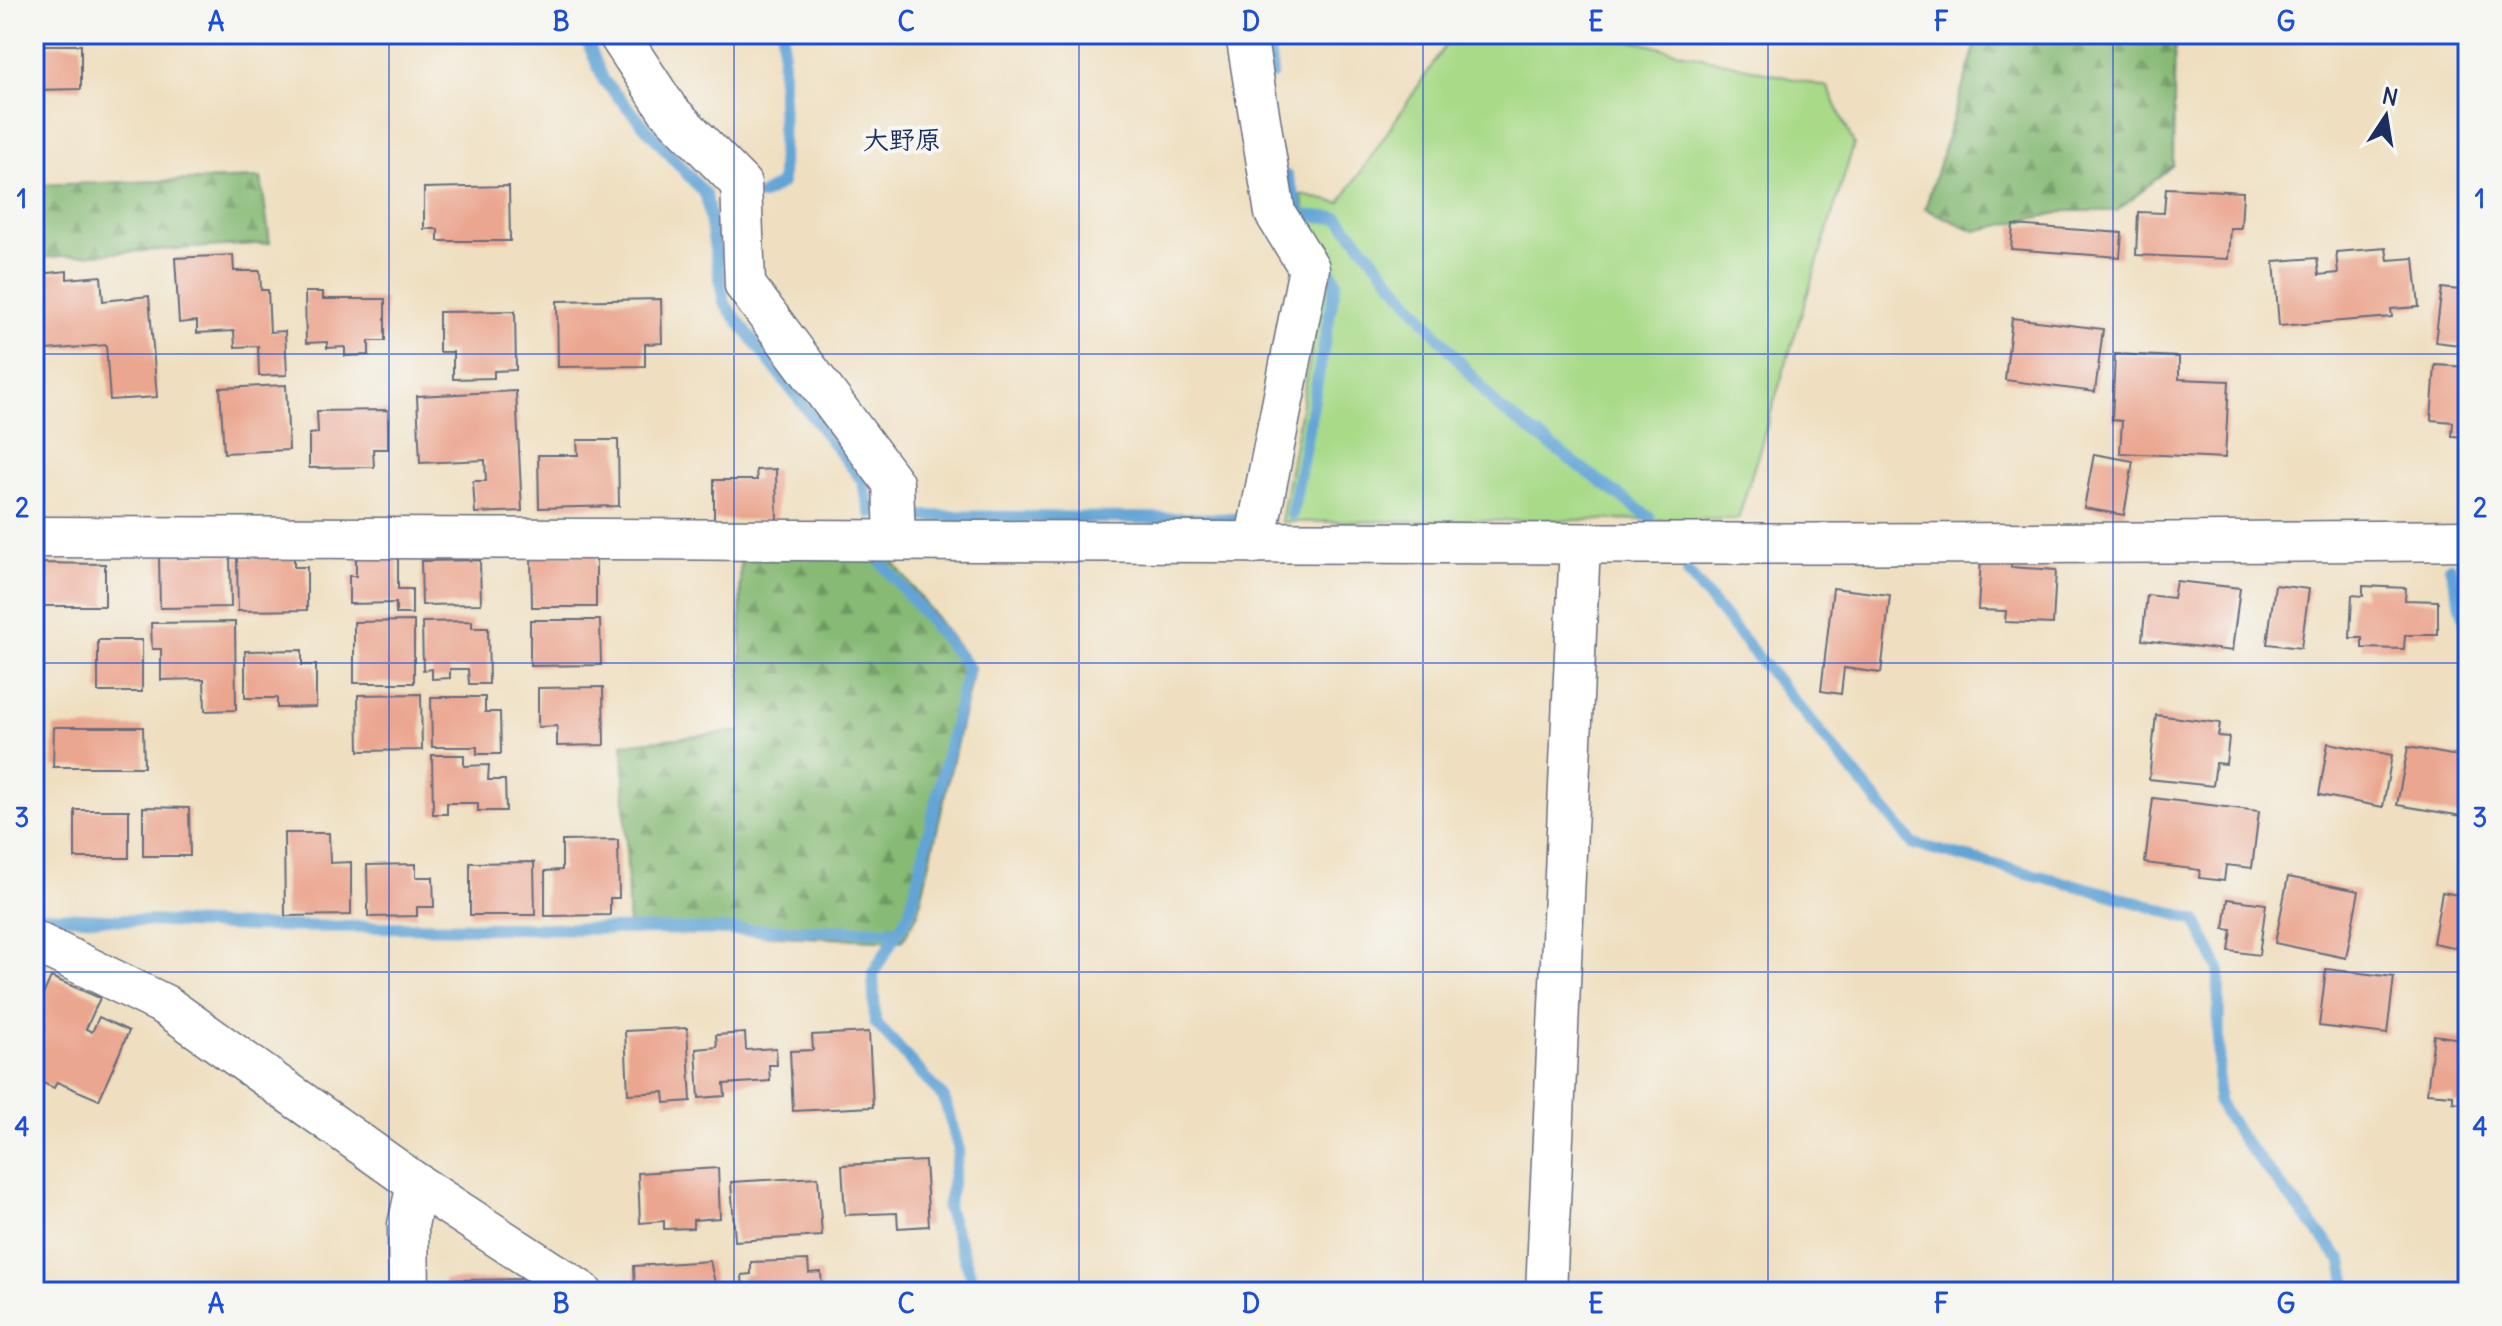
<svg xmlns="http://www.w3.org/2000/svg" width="2502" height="1326" font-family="Delius,'Klee One',sans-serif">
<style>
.green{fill:#a8da88;stroke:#628473;stroke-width:2}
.forest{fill:url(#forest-firs);stroke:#507469;stroke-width:2}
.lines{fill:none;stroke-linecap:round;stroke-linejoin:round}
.stream{stroke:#62a4d6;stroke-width:12}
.building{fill:#eba68f}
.minor-casing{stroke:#656d80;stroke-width:43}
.minor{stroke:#fff;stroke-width:40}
.grid{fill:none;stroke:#1d4ed8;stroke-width:2;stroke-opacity:0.55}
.labels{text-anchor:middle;stroke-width:8;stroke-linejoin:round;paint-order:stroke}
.neighbourhood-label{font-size:26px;font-weight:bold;fill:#1b2f5e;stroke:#f6f6f2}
.neatline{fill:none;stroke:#1d4ed8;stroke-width:3}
.grid-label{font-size:26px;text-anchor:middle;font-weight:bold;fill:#1d4ed8}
</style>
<defs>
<pattern id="forest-firs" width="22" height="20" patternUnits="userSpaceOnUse" patternTransform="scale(2)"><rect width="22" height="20" fill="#86ba74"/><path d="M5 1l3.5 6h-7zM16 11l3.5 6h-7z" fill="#6d9862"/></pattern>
</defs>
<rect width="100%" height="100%" fill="#f6f6f2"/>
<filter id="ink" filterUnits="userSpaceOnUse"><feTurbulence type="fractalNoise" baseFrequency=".0125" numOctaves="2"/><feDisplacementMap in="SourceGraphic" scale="16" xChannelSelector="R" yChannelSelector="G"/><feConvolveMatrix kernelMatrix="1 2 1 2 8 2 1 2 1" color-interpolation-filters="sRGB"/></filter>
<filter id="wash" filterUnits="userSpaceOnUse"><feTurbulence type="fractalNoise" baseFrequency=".006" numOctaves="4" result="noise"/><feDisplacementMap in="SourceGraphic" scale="32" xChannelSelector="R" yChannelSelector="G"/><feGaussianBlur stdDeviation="1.8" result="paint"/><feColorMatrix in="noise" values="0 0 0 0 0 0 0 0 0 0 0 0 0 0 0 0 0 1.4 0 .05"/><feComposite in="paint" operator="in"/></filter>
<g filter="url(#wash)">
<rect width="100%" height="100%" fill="#efdfc0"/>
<path class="green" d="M1453 34H1603L1828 87 1854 144 1738 519 1281 522 1324 279 1301 195 1340 203Z"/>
<g class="forest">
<path d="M1979 34H2175L2173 165 2117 211H2067L1975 231 1925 209Z"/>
<path d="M261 178 270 243 34 258V185Z"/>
<path d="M740 553 888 555 974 667 918 914 902 941 629 930 623 744 742 731Z"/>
</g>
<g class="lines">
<g class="stream">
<path d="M584 34 604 81 706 195 724 303 862 480 871 513"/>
<path d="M1267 34 1272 74"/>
<path d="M1287 176 1301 215 1339 218 1497 406 1650 518"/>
<path d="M762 195 782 183 783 34"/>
<path d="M1292 514 1336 281 1301 215"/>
<path d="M919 516 1237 519"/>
<path d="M881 562 968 667 910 912 873 973 875 1022 944 1098 959 1150 947 1208 977 1292"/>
<path d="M2450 567 2468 630"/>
<path d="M1688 573 1913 844 2094 890 2196 920 2219 969 2218 1102 2239 1135 2342 1261 2348 1292"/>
<path d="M42 916 248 926 898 931"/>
</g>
</g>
<g id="blocks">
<g class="building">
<path d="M34 45H81V89L34 90Z"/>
<path d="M509 186 510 241H438V229H424V188Z"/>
<path d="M2166 188 2243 192 2241 228H2230L2228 259 2136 255 2138 212 2164 213Z"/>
<path d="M2013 225 2122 233 2120 257 2011 249Z"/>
<path d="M2386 248 2388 260 2414 258 2419 307 2391 309 2392 317 2279 326 2274 261 2317 258 2319 275 2338 273 2336 252Z"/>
<path d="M233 255 234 271H260L261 290H268L270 332 285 331 287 375 259 376 258 346 235 347 234 331 197 333V321L179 323 175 258Z"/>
<path d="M67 271V279L101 276 103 301 149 296 157 397 110 400 106 345 34 351V290H41L40 274Z"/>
<path d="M2442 288 2468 291V346L2435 342Z"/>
<path d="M305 292H323V299H385V341H369V355L345 356V347L327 348V342L306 343Z"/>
<path d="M661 299 662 343 645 344V366L558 367 557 301Z"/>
<path d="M515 311 516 370 494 371V378L453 379V352H439V312Z"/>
<path d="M2012 318 2103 329 2095 392 2005 380Z"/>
<path d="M2115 354 2179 357V379L2229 381 2225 458 2120 453 2122 421 2112 420Z"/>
<path d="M2435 365 2468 367V437L2452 436 2453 422 2431 420Z"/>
<path d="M286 385 289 450 224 453 220 388Z"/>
<path d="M516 391 522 511 475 513 473 481H486L485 460 420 463 417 396Z"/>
<path d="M388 410V449H373L374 467 309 468V434L318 433 317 411Z"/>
<path d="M577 440H618L619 506 539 508 538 455H578Z"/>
<path d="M2094 454 2133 461 2124 515 2084 508Z"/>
<path d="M776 469 777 520H714V480H757L756 470Z"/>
<path d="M596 554V607H532L531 556Z"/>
<path d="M230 555 231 607 160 608 159 556Z"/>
<path d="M294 557V567H307V610L238 611 237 558Z"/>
<path d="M356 557H398V589H412V614H396V603L349 604V576H356Z"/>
<path d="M1981 557 2012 559 2011 567 2056 570 2053 624 2005 622 2006 611 1978 610Z"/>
<path d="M480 560 481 604 422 605 421 561Z"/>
<path d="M34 563 105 564V606H34Z"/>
<path d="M2176 581 2240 588 2232 651 2142 640 2147 595 2173 598Z"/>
<path d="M2275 585 2309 589 2301 648 2267 644Z"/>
<path d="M2363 586 2406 588 2405 600 2438 601V635H2405L2404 649 2362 648V638H2350L2352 595 2363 596Z"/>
<path d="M1833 588 1890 595 1881 673 1844 668 1841 694 1821 691Z"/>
<path d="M530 620H600L601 665 530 666Z"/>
<path d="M414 621V683H354V622Z"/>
<path d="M472 621V628H488L489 684H469L468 669H450V678L432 679V669L423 670 422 622Z"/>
<path d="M235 622 236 710 205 711 204 679 161 680V649H152L151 623Z"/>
<rect x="98" y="640" width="44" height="52"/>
<path d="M302 650V665H316V707L277 708V698H245V651Z"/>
<path d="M603 687 604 745 557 746V726L538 727V688Z"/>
<path d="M421 694 422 750 359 751 358 695Z"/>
<path d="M431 697H485V712H500L501 754H477V747H432Z"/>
<path d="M2156 715 2220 723 2218 736 2229 737 2226 764 2216 763 2213 786 2149 779Z"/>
<path d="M54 727H143L144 767H53Z"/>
<path d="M2328 743 2392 755 2383 807 2319 795Z"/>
<path d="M2408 747 2468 758V817L2397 805Z"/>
<path d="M432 755H464V766L489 765 488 780H505L506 811H478V803H447V814H433Z"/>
<path d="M2153 798 2259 811 2252 868 2226 865 2224 881 2199 878 2200 870 2145 863Z"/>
<path d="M143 807 189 808 190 856H143Z"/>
<rect x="75" y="810" width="54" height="48"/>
<path d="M284 833H329L330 863 351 862V915L285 916Z"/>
<path d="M618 840 619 898H610V915L545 916V871L562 870V841Z"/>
<path d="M534 862 535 915H470V863Z"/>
<path d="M416 864V877H433L434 907H417V916L368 917 367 865Z"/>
<path d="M2288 877 2359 891 2346 958 2275 943Z"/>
<path d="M2442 892 2468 897V950L2433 943Z"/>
<path d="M2228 899 2266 904 2259 955 2229 951 2232 930 2224 929Z"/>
<path d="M2326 969 2394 977 2387 1034 2319 1026Z"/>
<path d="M51 977 100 998 86 1029 92 1032 99 1017 129 1031 99 1100 57 1082 54 1088 34 1079V996L41 999Z"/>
<path d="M687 1028 691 1101 665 1103 664 1092 628 1094 625 1031Z"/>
<path d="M869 1032 873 1107 793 1111 790 1051 813 1050 812 1035Z"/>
<path d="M745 1033 746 1050 776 1048 777 1065H769L770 1081 724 1084 725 1096 699 1098 696 1049 717 1047 716 1035Z"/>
<path d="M2434 1035 2468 1040V1104L2453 1102V1095L2427 1093Z"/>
<path d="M925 1161 929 1226 898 1228 897 1213 845 1215 842 1165Z"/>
<path d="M718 1168 720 1218 693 1220V1228L664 1229V1221L640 1223 638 1173Z"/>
<path d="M818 1177 822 1236 735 1241 731 1182Z"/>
<path d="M808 1260 809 1273 821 1272 822 1292H743L742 1275 751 1274V1262Z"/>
<path d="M710 1261 717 1292H635L634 1266Z"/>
<path d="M531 1279V1292H444V1280Z"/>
</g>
</g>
</g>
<g filter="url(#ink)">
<use href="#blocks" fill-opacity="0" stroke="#656d80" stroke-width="2"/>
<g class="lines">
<g class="minor-casing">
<g id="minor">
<path d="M618 34 668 110 741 184 745 285 893 483 895 539"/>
<path d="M1246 34 1275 213 1309 268 1255 543"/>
<path d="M34 537C845 538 1657 549 2468 540"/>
<path d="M34 941 165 1005 417 1184 582 1292"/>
<path d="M409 1292 408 1225 417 1184"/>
<path d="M1546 1292 1580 544"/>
</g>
</g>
<use href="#minor" class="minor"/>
</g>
</g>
<path class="grid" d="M389 34V1292M734 34V1292M1079 34V1292M1423 34V1292M1768 34V1292M2113 34V1292M34 354H2468M34 663H2468M34 972H2468"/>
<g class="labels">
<g class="neighbourhood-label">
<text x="902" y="149">大野原</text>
</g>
</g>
<rect width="2502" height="1326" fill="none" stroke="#f6f6f2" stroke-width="88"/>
<g transform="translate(2386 116) rotate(12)" stroke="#f6f6f2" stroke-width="6" paint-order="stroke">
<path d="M0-6L14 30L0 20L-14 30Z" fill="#1b2f5e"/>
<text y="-12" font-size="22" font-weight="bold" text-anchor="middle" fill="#1b2f5e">N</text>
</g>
<rect x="44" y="44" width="2414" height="1238" class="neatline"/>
<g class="grid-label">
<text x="216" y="31">A</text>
<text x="561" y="31">B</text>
<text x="906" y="31">C</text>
<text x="1251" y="31">D</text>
<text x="1596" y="31">E</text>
<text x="1941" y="31">F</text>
<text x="2286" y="31">G</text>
<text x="22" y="208">1</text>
<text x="2480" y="208">1</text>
<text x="22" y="517">2</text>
<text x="2480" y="517">2</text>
<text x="22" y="827">3</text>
<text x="2480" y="827">3</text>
<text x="22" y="1136">4</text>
<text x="2480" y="1136">4</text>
<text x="216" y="1313">A</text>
<text x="561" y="1313">B</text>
<text x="906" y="1313">C</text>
<text x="1251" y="1313">D</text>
<text x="1596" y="1313">E</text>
<text x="1941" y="1313">F</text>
<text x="2286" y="1313">G</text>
</g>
</svg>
